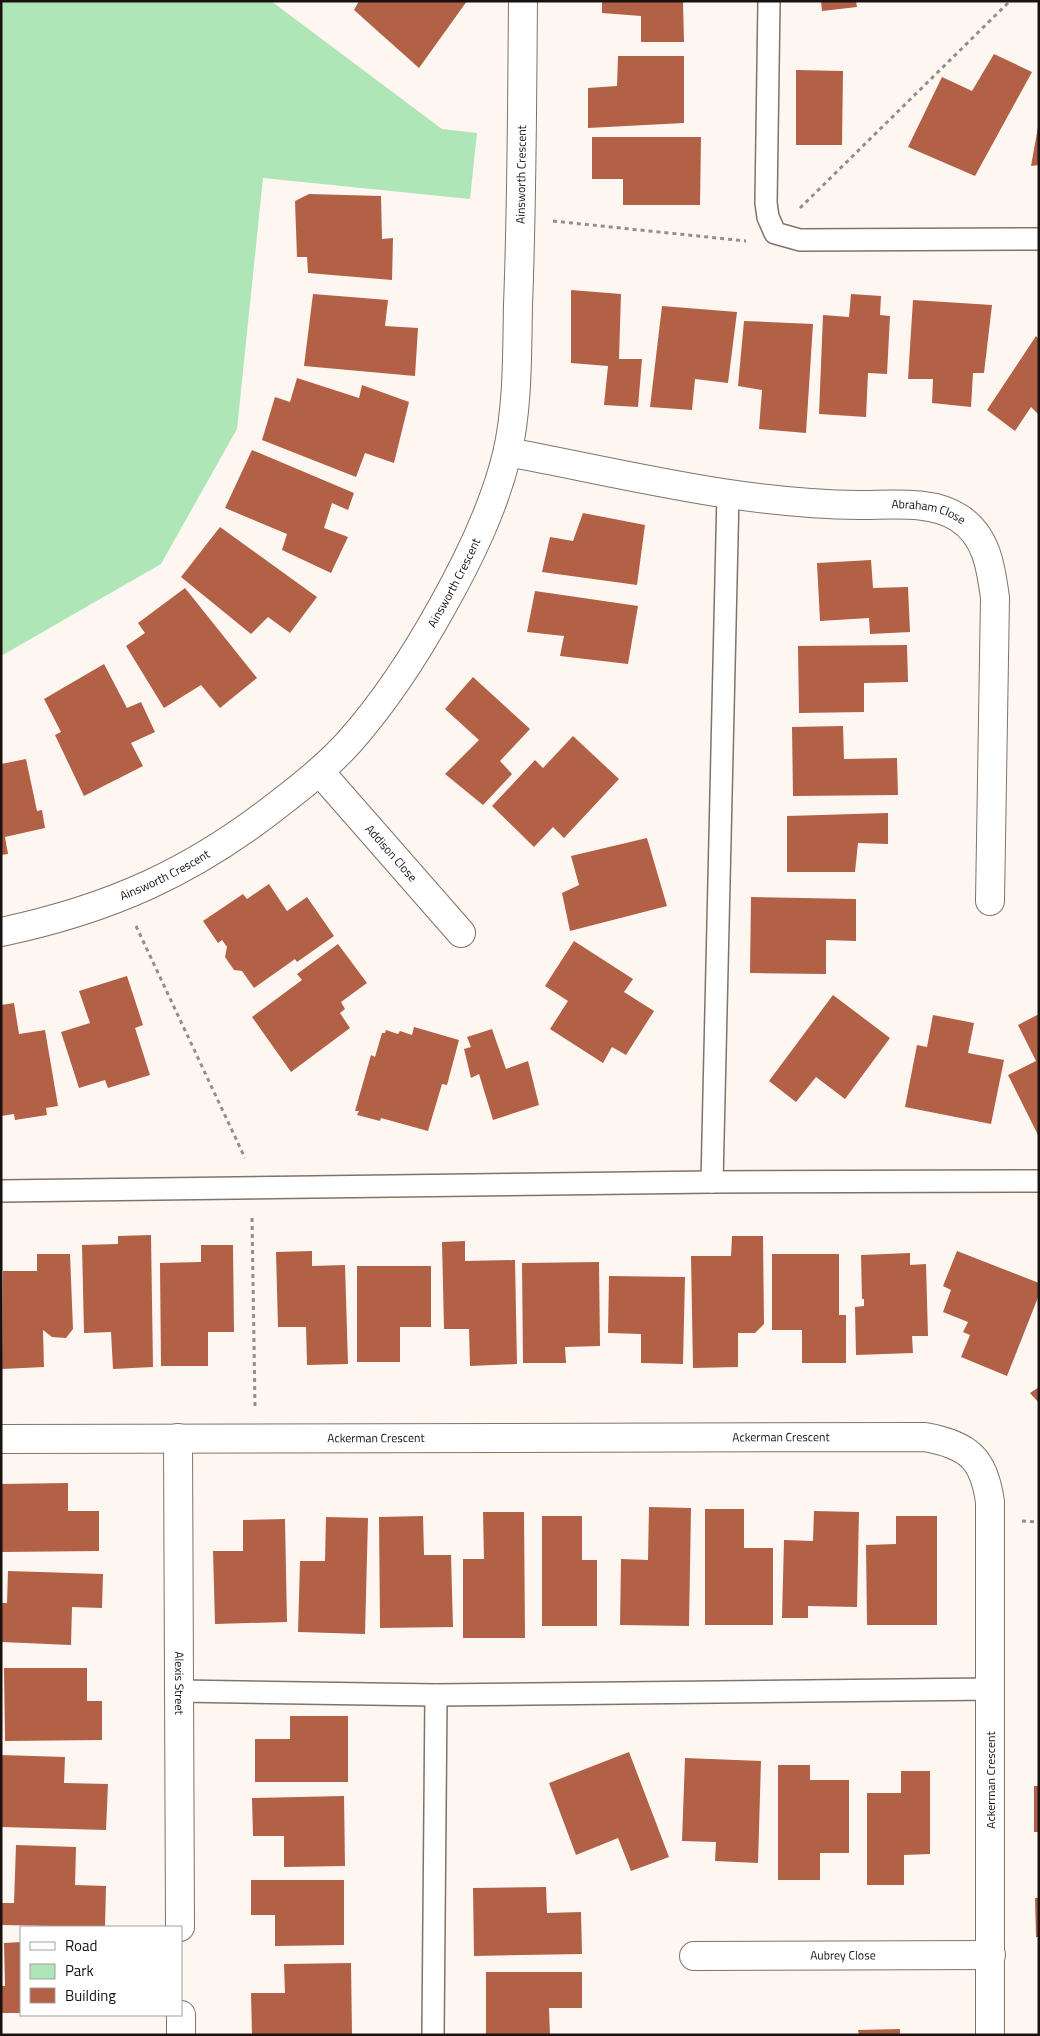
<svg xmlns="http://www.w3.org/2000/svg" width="1040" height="2036" font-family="'Titillium Web',sans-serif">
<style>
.green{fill:#aee6b8}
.building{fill:#b26146}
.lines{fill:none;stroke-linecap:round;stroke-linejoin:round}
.lane-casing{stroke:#837267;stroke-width:24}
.street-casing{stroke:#837267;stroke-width:30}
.path{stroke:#968e8a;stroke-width:3;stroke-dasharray:4 4;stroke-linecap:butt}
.lane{stroke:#fff;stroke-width:21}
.street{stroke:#fff;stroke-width:28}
.labels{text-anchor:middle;stroke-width:4.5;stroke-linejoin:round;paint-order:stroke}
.street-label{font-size:12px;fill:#19120e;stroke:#fff}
</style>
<rect width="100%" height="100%" fill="#fef6f1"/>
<path class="green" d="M1 1H271L442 129 477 133 470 199 263 178 237 429 161 564 1 656Z"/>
<g class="building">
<path d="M359 1H467L419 68 354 10Z"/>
<path d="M602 1H683L684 42H641V16L602 13Z"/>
<path d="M821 1H856L857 7 822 11Z"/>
<path d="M994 54 1032 72 975 176 908 147 942 77 972 91Z"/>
<path d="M618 56H684V123L588 128V88L617 86Z"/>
<path d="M796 70 843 71 842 145H796Z"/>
<path d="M1038 127 1039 165 1031 166Z"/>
<path d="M592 137H701L700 205H623V179H592Z"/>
<path d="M309 194 381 196 382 239 393 238 392 280 308 273 307 257H297L295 201Z"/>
<path d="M571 290 621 294 619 359H642L638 407 604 405 608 366 571 363Z"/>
<path d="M313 294 388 300 385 326 418 328 415 376 304 366Z"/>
<path d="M851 294 881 296 880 315 890 316 887 374 868 373 866 417 819 414 823 315 849 317Z"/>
<path d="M913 300 992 305 984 373H973L971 407 932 403 933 379H908Z"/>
<path d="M662 306 737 312 728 383 695 379 692 410 650 407Z"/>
<path d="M744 321 813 324 806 433 759 429 762 390 738 386Z"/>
<path d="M1036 336 1039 339V415L1031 407 1015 431 987 410Z"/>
<path d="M297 378 359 398 362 385 409 402 394 463 365 453 356 477 262 440 275 397 290 402Z"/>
<path d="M252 450 354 493 348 510 332 503 324 528 348 537 331 573 282 550 287 534 225 508Z"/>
<path d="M583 513 645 525 637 585 542 572 550 537 573 541Z"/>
<path d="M220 527 317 597 290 633 268 617 251 634 181 577Z"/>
<path d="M871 560 873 588 908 587 910 632 870 634 869 618 820 621 817 563Z"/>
<path d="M185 588 257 678 220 708 201 685 164 708 126 646 145 633 138 623Z"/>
<path d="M535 591 638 606 628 664 560 656 564 636 527 632Z"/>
<path d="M907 645 908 682 864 683V712L799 713 798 646Z"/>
<path d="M104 664 127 708 141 702 155 732 131 743 143 766 84 796 55 735 61 732 44 699Z"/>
<path d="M473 677 530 729 500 761 512 774 483 805 445 774 479 740 445 709Z"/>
<path d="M843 726 844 759 897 758 898 795 793 796 792 727Z"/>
<path d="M573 736 619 779 564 838 553 827 534 847 492 806 535 760 543 768Z"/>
<path d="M26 759 37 811 42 810 45 828 5 837 8 854 1 855V764Z"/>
<path d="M888 813V844L858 843 855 872H787V816Z"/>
<path d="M647 838 667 906 570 931 562 893 579 885 571 856Z"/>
<path d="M269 884 287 911 307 897 334 936 297 962 295 959 254 988 242 971 234 970 225 957 227 947 222 940 218 943 203 921 243 894 247 899Z"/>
<path d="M751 897 856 899V941L826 940V974L750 973Z"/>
<path d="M574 941 633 979 624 992 654 1011 626 1055 612 1047 603 1063 550 1029 568 1001 545 986Z"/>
<path d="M338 944 367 983 341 1002 345 1009 340 1013 350 1028 291 1072 252 1017 302 980 297 974Z"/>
<path d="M127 976 143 1025 135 1028 150 1075 108 1088 105 1080 79 1088 61 1032 90 1023 79 991Z"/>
<path d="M833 995 890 1038 845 1099 816 1077 796 1102 769 1081Z"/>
<path d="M14 1003 19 1034 45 1030 58 1106 46 1108 47 1115 15 1120 14 1114 1 1116V1005Z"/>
<path d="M1039 1014V1137L1008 1075 1036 1061 1018 1025Z"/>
<path d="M933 1015 974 1023 968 1053 1004 1060 991 1124 905 1107 917 1045 927 1047Z"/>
<path d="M414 1027 459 1040 447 1085 442 1084 428 1131 381 1118 380 1121 357 1115 359 1111H355L371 1055 375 1057 382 1033H385L386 1030 398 1034 400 1031 412 1035Z"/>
<path d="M492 1029 506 1069 528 1061 539 1105 493 1120 479 1074 471 1078 464 1049 471 1047 467 1037Z"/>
<path d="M151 1235 153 1367 113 1369 111 1332 84 1333 82 1245 118 1244V1236Z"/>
<path d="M732 1236H763L764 1324 755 1333H738V1367L693 1368 691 1256H731Z"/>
<path d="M465 1241V1261L515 1260 517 1364 470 1366 469 1329H444L442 1242Z"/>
<path d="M201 1245H233L234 1332H208V1366H161L160 1263 201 1262Z"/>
<path d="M312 1251V1266L345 1265 348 1364 307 1365 306 1327H278L276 1252Z"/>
<path d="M957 1251 1039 1283V1295L1007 1376 961 1357 970 1335 963 1332 968 1322 943 1312 951 1290 943 1286Z"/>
<path d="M910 1253V1265L926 1264 928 1336H912L913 1353 856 1355 855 1307 864 1306V1299H862L861 1255Z"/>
<path d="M37 1254H70L73 1329 66 1338 52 1337 43 1330 44 1367 2 1369 3 1271H37Z"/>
<path d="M772 1254H839V1315H846V1363H802V1330H772Z"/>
<path d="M599 1262 600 1346 565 1347 566 1363H523L522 1263Z"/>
<path d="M357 1266H431V1327H400V1362H357Z"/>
<path d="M609 1276 685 1277 683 1364 641 1363V1334L608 1333Z"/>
<path d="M1039 1387V1403L1030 1393Z"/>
<path d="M68 1483V1511H99V1551L2 1552 1 1484Z"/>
<path d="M649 1507 691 1508 689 1626 620 1625 621 1559 648 1560Z"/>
<path d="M705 1509H744V1548H773V1625H705Z"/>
<path d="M814 1511 859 1512 857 1607 808 1606V1618H782L784 1540 813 1541Z"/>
<path d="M483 1512H524L525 1638H463V1559H484Z"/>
<path d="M423 1516 424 1555H451L453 1627 380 1628 379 1517Z"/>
<path d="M542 1516H582V1560H597V1626H542Z"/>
<path d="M896 1516H937V1625H867L866 1545 896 1544Z"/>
<path d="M326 1517 368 1518 365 1634 298 1632 300 1561H325Z"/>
<path d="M285 1519 287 1622 215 1624 213 1551H243V1520Z"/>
<path d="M8 1571 103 1574 102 1608 72 1607 71 1645 1 1642V1603H7Z"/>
<path d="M4 1668H87V1701H102V1740L5 1741Z"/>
<path d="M290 1716H348V1782H255V1739H290Z"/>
<path d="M629 1752 669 1857 631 1871 618 1838 576 1855 549 1783Z"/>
<path d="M1 1755 65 1757 64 1783 108 1784 106 1830 1 1827Z"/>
<path d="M685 1758 761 1761 758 1863 715 1861 716 1842 682 1841Z"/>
<path d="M778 1765H810V1780H849V1853H820V1880H778Z"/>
<path d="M901 1771H930V1854L904 1855V1885H867V1793H901Z"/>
<rect x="1034" y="1786" width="5" height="46"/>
<path d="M344 1796 345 1866 284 1867V1836H253L252 1798Z"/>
<path d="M16 1845 76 1847 75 1885 106 1886 105 1927 1 1925V1903H14Z"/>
<path d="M251 1880H344V1945L275 1946V1915H251Z"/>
<path d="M546 1887 547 1913 581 1912 582 1954 474 1956 473 1888Z"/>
<path d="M1035 1898H1039V1937H1036Z"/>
<path d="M21 1942V2013H1V1986H5L4 1943Z"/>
<path d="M351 1963 352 2035H252L251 1993H285L284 1964Z"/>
<path d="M486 1972H582V2008H549L550 2035H486Z"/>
<path d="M900 2029V2035H859L858 2030Z"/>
</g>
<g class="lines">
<g class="lane-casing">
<g id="lane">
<path d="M769 1 766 203 768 217 775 233 800 240 1039 239"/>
<path d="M712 1182 728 494"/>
<path d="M1 1191 712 1182 1039 1181"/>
<path d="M179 1691 436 1695 991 1689"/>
<path d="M433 2035 436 1695"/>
</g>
</g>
<g class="street-casing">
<g id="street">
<path id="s1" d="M508 452C624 474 740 504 859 505 891 505 932 500 959 518 987 536 991 568 995 598L990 901"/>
<path id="s2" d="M320 772 461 933"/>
<path id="s3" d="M1 932C110 909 193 872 280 803 305 784 330 764 351 740 386 700 416 654 442 607 469 559 494 508 507 454 518 408 517 353 518 305 522 204 522 103 523 1"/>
<path id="s4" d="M178 1438 180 1927"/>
<path id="s5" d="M1 1439 925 1437C968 1445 984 1458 990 1502V2035"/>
<path id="s6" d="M694 1956 991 1955"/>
<path d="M181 2015V2035"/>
</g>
</g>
<g class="path">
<path d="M800 208 1010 1"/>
<path d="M553 221 746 241"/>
<path d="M136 926 245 1158"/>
<path d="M252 1218 255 1407"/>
<path d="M1022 1521 1039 1522"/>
</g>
<use href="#lane" class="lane"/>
<use href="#street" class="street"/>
</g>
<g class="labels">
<g class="street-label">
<text dy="4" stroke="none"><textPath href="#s3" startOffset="1014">Ainsworth Crescent</textPath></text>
<text dy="4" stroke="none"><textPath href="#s1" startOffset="426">Abraham Close</textPath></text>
<text dy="4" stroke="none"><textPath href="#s3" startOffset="594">Ainsworth Crescent</textPath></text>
<text dy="4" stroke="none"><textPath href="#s2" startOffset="108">Addison Close</textPath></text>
<text dy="4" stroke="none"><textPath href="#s3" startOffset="174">Ainsworth Crescent</textPath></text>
<text dy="4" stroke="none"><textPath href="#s5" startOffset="375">Ackerman Crescent</textPath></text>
<text dy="4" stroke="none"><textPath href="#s5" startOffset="780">Ackerman Crescent</textPath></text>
<text dy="4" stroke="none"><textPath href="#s4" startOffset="245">Alexis Street</textPath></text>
<text transform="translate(991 1780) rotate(-90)" y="4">Ackerman Crescent</text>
<text dy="4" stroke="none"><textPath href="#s6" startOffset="149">Aubrey Close</textPath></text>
</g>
</g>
<rect width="1040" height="2036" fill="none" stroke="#19120e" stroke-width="5"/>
<rect x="20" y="1926" width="162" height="90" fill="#ffffff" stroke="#a3a09f"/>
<rect x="30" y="1942" width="25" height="8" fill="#ffffff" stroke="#a3a09f"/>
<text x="65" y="1951" font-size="15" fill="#19120e">Road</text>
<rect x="30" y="1964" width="25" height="15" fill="#aee6b8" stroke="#a3a09f"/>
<text x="65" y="1976" font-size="15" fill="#19120e">Park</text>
<rect x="30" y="1988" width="25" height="15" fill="#b26146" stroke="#a3a09f"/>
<text x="65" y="2001" font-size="15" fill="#19120e">Building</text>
</svg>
